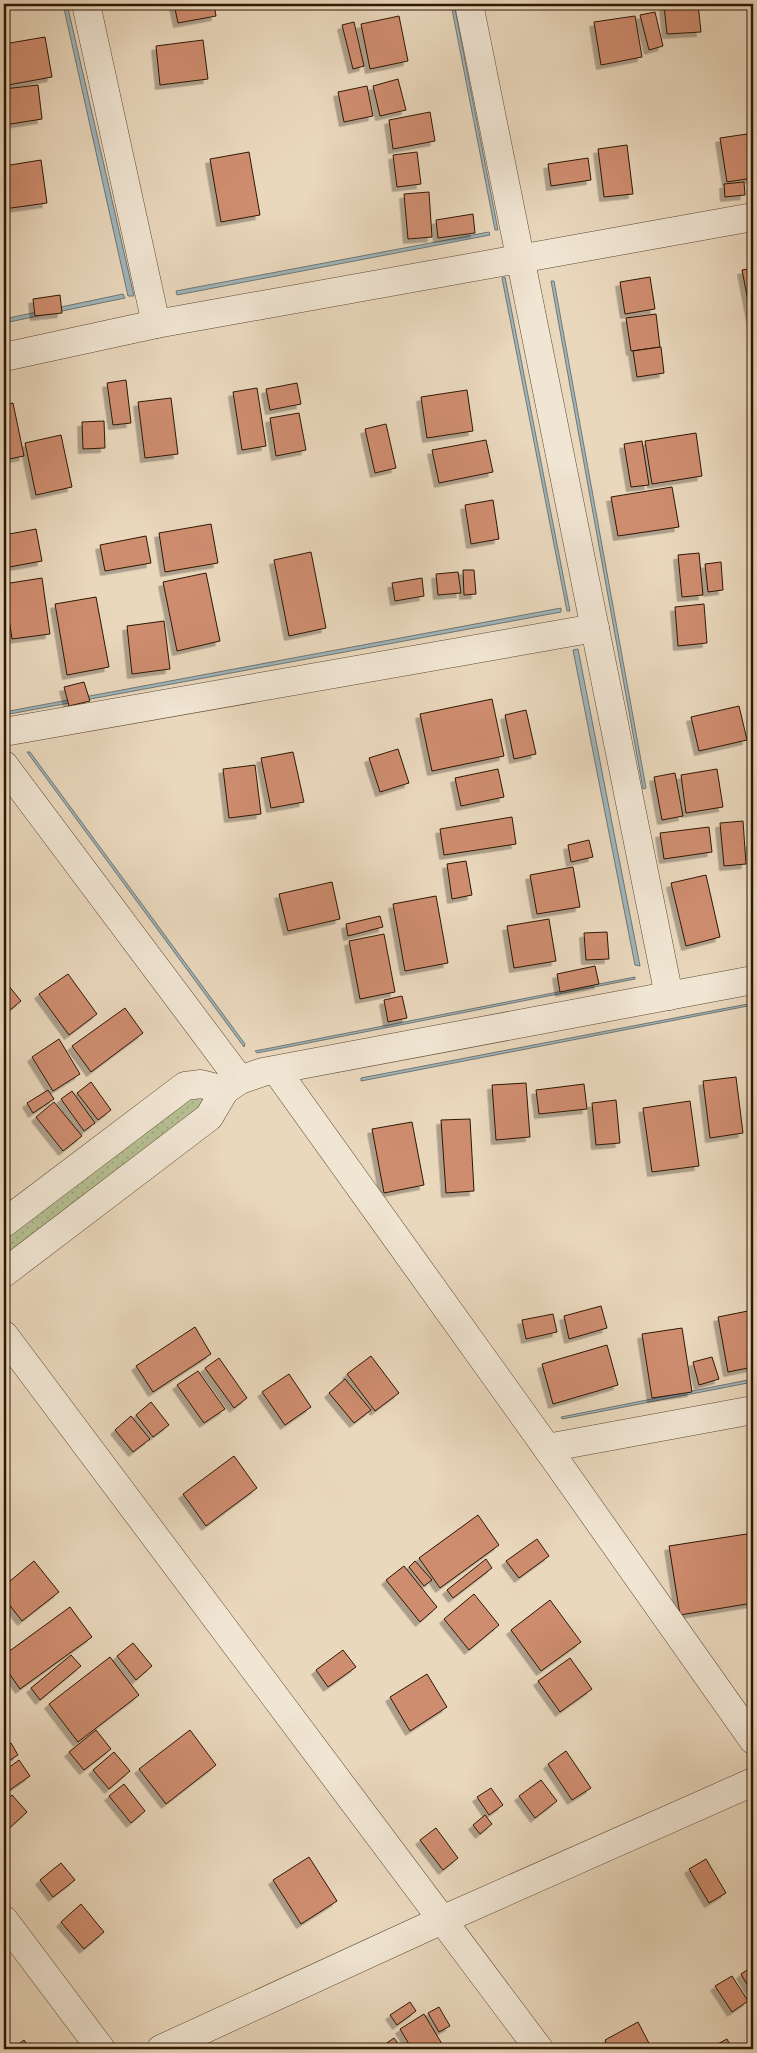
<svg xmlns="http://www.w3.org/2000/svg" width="757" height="2053" font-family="Cardo,serif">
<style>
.grass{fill:url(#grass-dots);stroke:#716b4a}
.water{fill:#9eb6bd;stroke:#717672}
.building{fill:#cf8d70;stroke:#2d1702;filter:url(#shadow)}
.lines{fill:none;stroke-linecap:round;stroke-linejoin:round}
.minor-casing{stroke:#5c4731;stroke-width:29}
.minor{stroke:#f1e6d4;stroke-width:28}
</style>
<defs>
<pattern id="grass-dots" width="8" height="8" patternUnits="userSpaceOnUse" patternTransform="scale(1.25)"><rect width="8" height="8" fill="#b5bf92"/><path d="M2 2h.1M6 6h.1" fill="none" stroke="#9ca37c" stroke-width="1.8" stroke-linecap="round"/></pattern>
<filter id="shadow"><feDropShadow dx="-4.5" dy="4.5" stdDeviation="0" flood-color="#0004"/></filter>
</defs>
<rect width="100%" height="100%" fill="#ead8bd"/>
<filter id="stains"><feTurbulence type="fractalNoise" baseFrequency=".004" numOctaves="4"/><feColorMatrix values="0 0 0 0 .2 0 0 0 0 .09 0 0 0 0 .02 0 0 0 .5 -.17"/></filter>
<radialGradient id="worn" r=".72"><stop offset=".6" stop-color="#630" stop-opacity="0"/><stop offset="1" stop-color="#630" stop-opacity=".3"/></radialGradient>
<path class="grass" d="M194 1094H201L205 1100V1106L4 1258V1238Z"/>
<g class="water">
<path d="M63 4H67L134 296H128Z"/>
<path d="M451 4H454L498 230H495Z"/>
<path d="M489 232 490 235 177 295 176 291Z"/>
<path d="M505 277 570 611H567L502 278Z"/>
<path d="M551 281H554L646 788 643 789Z"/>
<path d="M123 294 125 298 4 323V319Z"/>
<path d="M561 608V612L4 715V712Z"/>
<path d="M578 649 640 966 635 965 573 650Z"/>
<path d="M27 752H30L245 1044 244 1047Z"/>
<path d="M635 977V979L257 1053 255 1051Z"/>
<path d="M753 1003V1005L361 1081V1078Z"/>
<path d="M753 1379V1382L562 1419 561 1417Z"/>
</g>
<g class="building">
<path d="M174 4H214L216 16 178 23Z"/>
<path d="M683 4H698L701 32 667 34 664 5Z"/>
<path d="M655 12 663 46 649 50 640 15Z"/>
<path d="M399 16 408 61 370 69 361 24Z"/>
<path d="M635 16 642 57 601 65 594 22Z"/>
<path d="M354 22 364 66 353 69 342 25Z"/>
<path d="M45 37 52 77 8 85 4 64V44Z"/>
<path d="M203 40 208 79 160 85 156 46Z"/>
<path d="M398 79 406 110 380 116 373 86Z"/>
<path d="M38 85 42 119 4 125V89Z"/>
<path d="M367 86 373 116 344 122 338 92Z"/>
<path d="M430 112 435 141 393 149 389 120Z"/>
<path d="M747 134 753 178 727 182 720 138Z"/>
<path d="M627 145 633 194 604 197 598 149Z"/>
<path d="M249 152 260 215 221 222 210 159Z"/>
<path d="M417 152 421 184 397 187 393 155Z"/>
<path d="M588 158 591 180 551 186 548 164Z"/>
<path d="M41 160 47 203 4 209V166Z"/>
<path d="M744 182 745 195 725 197 724 184Z"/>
<path d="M429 192 432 237 408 239 404 194Z"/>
<path d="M473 214 475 233 438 238 436 220Z"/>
<path d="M753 268V327L742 270Z"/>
<path d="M650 277 655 309 625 314 620 282Z"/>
<path d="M60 295 62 313 35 316 33 299Z"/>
<path d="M656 314 660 347 631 351 626 318Z"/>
<path d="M661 347 664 373 637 377 633 351Z"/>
<path d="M126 380 131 423 113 425 107 383Z"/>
<path d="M297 383 301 404 270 410 266 389Z"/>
<path d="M257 388 266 446 242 450 233 392Z"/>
<path d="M467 390 473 431 427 438 421 397Z"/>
<path d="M171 398 178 454 145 458 138 402Z"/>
<path d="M13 403 24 456 4 460V405Z"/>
<path d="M299 413 306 450 276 456 270 418Z"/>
<path d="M104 421 105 448 83 449 82 422Z"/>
<path d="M386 424 396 468 375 473 365 429Z"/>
<path d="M696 433 702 476 652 484 645 441Z"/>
<path d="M61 435 72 487 36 495 25 443Z"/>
<path d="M486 440 493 472 439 483 432 450Z"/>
<path d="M642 441 649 485 631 487 624 444Z"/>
<path d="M672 487 679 527 618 536 611 497Z"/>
<path d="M493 500 499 539 471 544 465 505Z"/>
<path d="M211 524 218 563 165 572 159 533Z"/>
<path d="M36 529 42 561 4 568V535Z"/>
<path d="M146 536 151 563 105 571 100 545Z"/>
<path d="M311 552 326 628 289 636 274 560Z"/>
<path d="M699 553 703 595 682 597 678 555Z"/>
<path d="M721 562 723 590 708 592 705 564Z"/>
<path d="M463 570H474L476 594 464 595Z"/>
<path d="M458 572 461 593 438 595 436 574Z"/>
<path d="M206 573 220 641 177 651 163 582Z"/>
<path d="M42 578 50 634 12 639 4 584Z"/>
<path d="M422 578 424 596 395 601 392 583Z"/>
<path d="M96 597 109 667 67 675 55 604Z"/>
<path d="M704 604 707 643 678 646 675 607Z"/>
<path d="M164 621 170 669 132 674 127 626Z"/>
<path d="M84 682 90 701 69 706 64 687Z"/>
<path d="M492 699 504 756 432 771 420 714Z"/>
<path d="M739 706 747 740 699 751 691 717Z"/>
<path d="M526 710 536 754 514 759 505 715Z"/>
<path d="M398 749 409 783 380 792 369 758Z"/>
<path d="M293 752 304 802 271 808 261 758Z"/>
<path d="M255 765 261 814 229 818 223 769Z"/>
<path d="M498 769 504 797 461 806 455 778Z"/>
<path d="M717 769 723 807 686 813 681 775Z"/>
<path d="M675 773 683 816 662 820 654 777Z"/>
<path d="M512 817 516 844 444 855 440 829Z"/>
<path d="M743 821 746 864 724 866 720 823Z"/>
<path d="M709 827 712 852 664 859 660 833Z"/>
<path d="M589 840 593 857 571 862 568 845Z"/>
<path d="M753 842V865L750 843Z"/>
<path d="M466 861 472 895 452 899 447 864Z"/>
<path d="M573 867 580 907 537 914 530 875Z"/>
<path d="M706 875 720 937 686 946 671 883Z"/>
<path d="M332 882 340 919 288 931 279 894Z"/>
<path d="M436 896 448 963 405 971 393 904Z"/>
<path d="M380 916 383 927 348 936 346 924Z"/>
<path d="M549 919 556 961 514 968 507 926Z"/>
<path d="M607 932 609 959 586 960 584 933Z"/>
<path d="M384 934 395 992 360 999 349 941Z"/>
<path d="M595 966 599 984 560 992 557 974Z"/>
<path d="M68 974 97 1014 69 1035 39 994Z"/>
<path d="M4 980 21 1001 4 1015Z"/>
<path d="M402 996 407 1018 388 1022 384 1000Z"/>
<path d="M125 1008 143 1033 91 1072 72 1046Z"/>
<path d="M59 1039 80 1074 53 1091 32 1057Z"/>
<path d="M736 1077 743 1133 710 1138 703 1081Z"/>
<path d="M91 1082 111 1110 98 1120 77 1093Z"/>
<path d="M526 1083 530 1137 496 1140 492 1085Z"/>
<path d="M584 1084 587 1109 539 1114 536 1090Z"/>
<path d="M48 1090 54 1099 33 1113 27 1103Z"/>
<path d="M72 1091 95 1123 84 1131 61 1099Z"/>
<path d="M616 1100 620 1143 596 1145 592 1103Z"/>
<path d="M690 1101 699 1166 652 1172 643 1108Z"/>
<path d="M54 1102 82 1136 63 1151 36 1117Z"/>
<path d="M470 1119 474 1191 446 1193 441 1120Z"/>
<path d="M412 1122 424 1185 384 1193 372 1129Z"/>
<path d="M601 1306 607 1328 569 1339 564 1316Z"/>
<path d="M748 1311 753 1338V1367L728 1372 718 1317Z"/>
<path d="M553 1314 557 1332 526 1339 522 1320Z"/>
<path d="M195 1327 211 1354 153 1392 136 1366Z"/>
<path d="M682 1328 692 1392 652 1398 642 1334Z"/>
<path d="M607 1345 618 1385 553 1404 542 1364Z"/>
<path d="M371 1356 399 1393 375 1411 347 1374Z"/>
<path d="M712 1357 719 1379 699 1385 693 1362Z"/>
<path d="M219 1358 247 1398 234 1408 205 1368Z"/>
<path d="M198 1371 225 1409 204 1423 177 1385Z"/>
<path d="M289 1374 311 1407 285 1425 262 1392Z"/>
<path d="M345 1379 371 1410 354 1423 329 1393Z"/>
<path d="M151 1402 169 1425 153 1437 136 1415Z"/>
<path d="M131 1416 150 1439 133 1452 115 1430Z"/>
<path d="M234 1456 257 1488 206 1526 183 1494Z"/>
<path d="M478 1515 499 1545 440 1588 419 1558Z"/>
<path d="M753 1533V1603L680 1615 669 1546Z"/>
<path d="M537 1539 549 1556 519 1578 506 1561Z"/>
<path d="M486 1559 492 1568 453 1598 447 1590Z"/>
<path d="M34 1561 59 1592 22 1621 4 1598V1586Z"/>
<path d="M415 1561 432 1580 424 1586 409 1567Z"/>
<path d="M404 1566 437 1607 420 1622 386 1580Z"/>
<path d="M474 1594 499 1625 469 1650 444 1619Z"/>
<path d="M550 1600 581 1642 541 1671 511 1630Z"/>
<path d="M70 1607 92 1637 20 1689 4 1666V1655Z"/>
<path d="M133 1643 152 1666 136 1680 117 1656Z"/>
<path d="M343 1650 356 1667 328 1687 316 1670Z"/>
<path d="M71 1655 81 1666 40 1700 31 1688Z"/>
<path d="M110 1657 139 1695 78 1742 49 1704Z"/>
<path d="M570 1658 592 1689 560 1712 538 1681Z"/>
<path d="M427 1674 447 1707 410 1731 390 1697Z"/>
<path d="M96 1730 111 1749 84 1770 69 1752Z"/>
<path d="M190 1730 216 1765 166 1804 139 1769Z"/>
<path d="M11 1743 18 1755 4 1764V1748Z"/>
<path d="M566 1751 591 1788 572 1800 548 1764Z"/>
<path d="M114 1752 130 1771 109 1789 93 1770Z"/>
<path d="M19 1760 30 1776 4 1794V1771Z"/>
<path d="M541 1780 557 1801 535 1818 519 1796Z"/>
<path d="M124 1784 145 1811 131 1823 109 1796Z"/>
<path d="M491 1788 503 1805 489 1815 477 1797Z"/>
<path d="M12 1795 27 1812 4 1833V1802Z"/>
<path d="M485 1815 492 1824 480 1834 473 1825Z"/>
<path d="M436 1828 458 1858 443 1870 420 1840Z"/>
<path d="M309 1857 337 1901 301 1924 273 1880Z"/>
<path d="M706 1859 726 1893 709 1903 689 1869Z"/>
<path d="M61 1863 75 1880 53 1897 40 1880Z"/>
<path d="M81 1904 104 1932 84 1949 61 1922Z"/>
<path d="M753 1966V1995L741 1974Z"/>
<path d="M732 1976 748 2001 732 2012 715 1986Z"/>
<path d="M410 2002 416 2011 397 2025 390 2015Z"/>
<path d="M439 2007 450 2026 439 2032 428 2013Z"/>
<path d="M424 2014 445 2049H412L400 2029Z"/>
<path d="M638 2022 652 2049H609L605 2040Z"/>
<path d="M394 2038 402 2049H378Z"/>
<path d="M727 2039 732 2049H708Z"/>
<path d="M24 2040 30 2049H12Z"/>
</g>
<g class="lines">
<g class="minor-casing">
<g id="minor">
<path d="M86 4 156 324"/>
<path d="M469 4 669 996"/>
<path d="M4 357 156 324 753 217"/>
<path d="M4 732 595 628"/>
<path d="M4 765 240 1080"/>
<path d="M276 1070 547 1448 753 1740"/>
<path d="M4 1223 185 1086 201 1084 225 1090"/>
<path d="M4 1273 209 1117 225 1090 240 1080 263 1072 753 980"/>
<path d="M4 1335 539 2049"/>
<path d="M547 1448 753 1410"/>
<path d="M4 1920 101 2049"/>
<path d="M161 2049 442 1920 753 1782"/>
</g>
</g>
<use href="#minor" class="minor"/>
</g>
<rect width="757" height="2053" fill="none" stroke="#ead8bd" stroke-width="20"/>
<rect x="5" y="5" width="747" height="2043" fill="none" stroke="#2d1702" stroke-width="2.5"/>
<rect x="10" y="10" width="737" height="2033" fill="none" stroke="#2d1702"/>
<rect width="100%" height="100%" filter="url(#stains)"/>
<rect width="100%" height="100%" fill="url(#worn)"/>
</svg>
